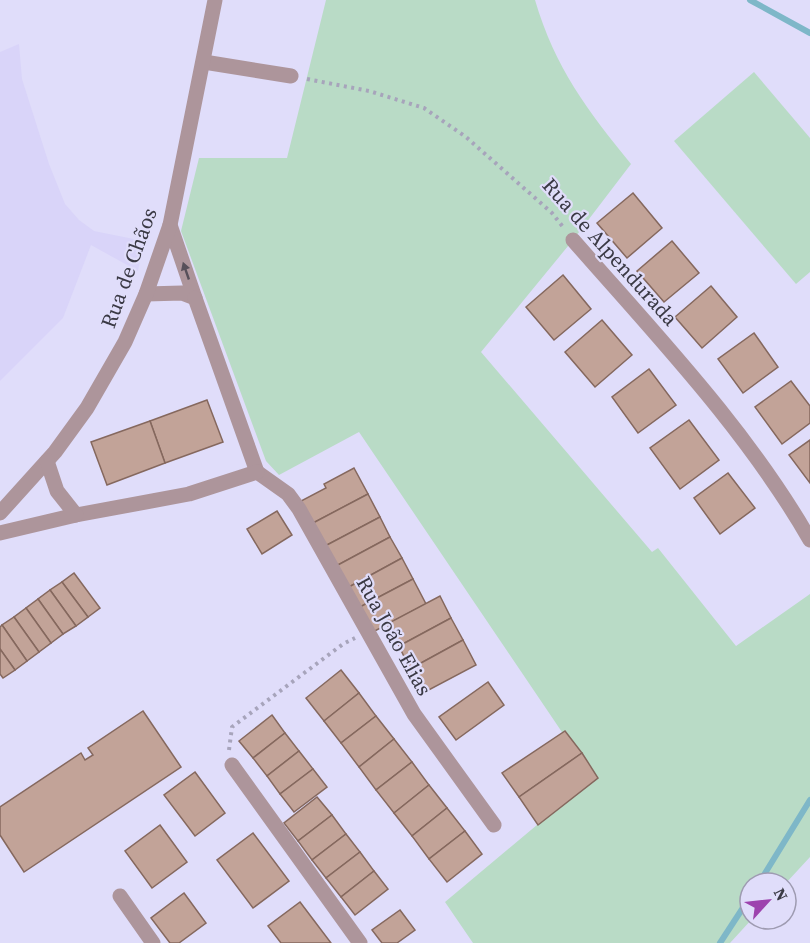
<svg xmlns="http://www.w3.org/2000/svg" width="810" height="943" font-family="'Source Serif 4',serif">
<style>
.built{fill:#d9d4f9}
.green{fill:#b9dbc6}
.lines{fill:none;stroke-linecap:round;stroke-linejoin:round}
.stream{stroke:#7eb7c8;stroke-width:6}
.building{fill:#c2a398;stroke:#85685e;stroke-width:1.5}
.path{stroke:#a7a4bb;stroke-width:4;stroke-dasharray:3 4.5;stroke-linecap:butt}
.minor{stroke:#ad959b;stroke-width:15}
.oneway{fill:#57505a}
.labels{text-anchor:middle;stroke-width:4.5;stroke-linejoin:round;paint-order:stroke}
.street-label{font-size:21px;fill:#3a3944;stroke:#e0ddfa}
</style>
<rect width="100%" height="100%" fill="#e0ddfa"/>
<path class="built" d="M19 44 22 79 49 164 65 204 79 220 94 231 144 241 138 271 91 245 63 318 0 381V52Z"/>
<g class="green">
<path d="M326 0H535C555 68 587 110 631 164L573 240 481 352 652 552 658 548 736 646 810 594V857L786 883H750V919H752L730 943H473L445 902 593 778 359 432 279 475 266 461 181 231 199 158H287Z"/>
<path d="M754 72 810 138V272L796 284 674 141Z"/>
</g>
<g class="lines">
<g class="stream">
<path d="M750 0 810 33"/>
<path d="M759 883 810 800"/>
<path d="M720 943 750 897"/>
</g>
</g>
<g class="building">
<path d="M633 193 662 228 627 258 597 223Z"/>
<path d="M672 241 699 273 664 302 637 271Z"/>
<path d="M563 275 591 309 554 340 526 307Z"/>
<path d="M711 286 737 317 702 348 675 317Z"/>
<path d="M602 320 632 355 595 387 565 352Z"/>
<path d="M754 333 778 367 743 393 718 359Z"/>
<path d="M649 369 676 405 638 433 612 397Z"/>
<path d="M791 381 810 406V423L782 444 755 407Z"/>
<path d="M207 400 223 442 165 463 150 421Z"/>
<path d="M689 420 719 460 680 489 650 448Z"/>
<path d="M150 421 165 463 107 485 91 442Z"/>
<path d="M810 440V483L789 455Z"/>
<path d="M354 468 368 494 313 523 301 501 326 488 324 484Z"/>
<path d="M728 473 755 508 720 534 694 498Z"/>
<path d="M368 494 380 517 325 546 313 523Z"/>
<path d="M277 511 292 535 262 554 247 529Z"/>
<path d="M380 517 390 537 336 566 325 546Z"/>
<path d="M390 537 402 558 347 588 336 566Z"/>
<path d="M402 558 413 579 358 608 347 588Z"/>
<path d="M74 573 100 608 88 617 62 582Z"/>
<path d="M413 579 426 604 371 633 358 608Z"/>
<path d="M62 582 88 617 76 626 50 590Z"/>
<path d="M50 590 76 626 63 634 38 599Z"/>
<path d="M440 596 451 618 399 646 387 624Z"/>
<path d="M38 599 63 634 51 643 26 608Z"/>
<path d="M26 608 51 643 39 652 14 617Z"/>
<path d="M14 617 39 652 27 661 2 625Z"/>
<path d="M451 618 463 640 410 669 399 646Z"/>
<path d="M2 625 27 661 15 670 0 649V627Z"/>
<path d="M463 640 476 665 423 693 410 669Z"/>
<path d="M0 649 15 670 3 678 0 674Z"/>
<path d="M341 670 359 693 324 721 306 698Z"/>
<path d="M488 682 504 705 456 740 439 717Z"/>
<path d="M359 693 376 716 341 743 324 721Z"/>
<path d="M143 711 181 767 24 872 0 835V807L81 753 85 760 93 755 88 748Z"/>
<path d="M272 715 285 733 253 758 239 741Z"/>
<path d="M376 716 394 739 359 767 341 743Z"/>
<path d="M565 731 582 753 519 797 502 773Z"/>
<path d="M285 733 299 751 267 776 253 758Z"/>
<path d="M394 739 412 762 376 790 359 767Z"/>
<path d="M299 751 313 769 280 794 267 776Z"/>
<path d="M582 753 598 778 538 825 519 797Z"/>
<path d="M412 762 429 785 394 813 376 790Z"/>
<path d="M313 769 327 787 294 812 280 794Z"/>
<path d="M195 772 225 813 195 836 164 795Z"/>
<path d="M429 785 447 808 412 836 394 813Z"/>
<path d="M317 797 332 815 298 841 284 823Z"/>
<path d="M447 808 465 831 429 859 412 836Z"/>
<path d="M332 815 346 834 312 860 298 841Z"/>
<path d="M160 825 187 862 152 888 125 851Z"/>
<path d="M465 831 482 854 447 882 429 859Z"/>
<path d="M253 833 289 881 253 908 217 860Z"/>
<path d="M346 834 360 852 326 878 312 860Z"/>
<path d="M360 852 374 871 341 897 326 878Z"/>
<path d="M374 871 388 889 355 915 341 897Z"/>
<path d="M184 893 206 923 179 943H170L151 918Z"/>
<path d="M300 902 331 943H281L268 926Z"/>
<path d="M400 910 415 930 397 943H382L372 930Z"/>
</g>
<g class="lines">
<g class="path">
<path d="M307 79 369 91 424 108 466 137 552 213 563 227"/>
<path d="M229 750 232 727 343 644 355 638"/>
</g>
<g class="minor">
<path d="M204 62 291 76"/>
<path d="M573 240C656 335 747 430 810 540"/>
<path d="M146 294 182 293 195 298 170 225"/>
<path d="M195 298 257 472"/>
<path d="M257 472 288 494 299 509 414 714 494 825"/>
<path d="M0 513 55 452 87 408 125 342 146 294 170 225 215 0"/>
<path d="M76 515 189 494 257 472"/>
<path d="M0 533 76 515 57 491 47 461"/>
<path d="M232 765 360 943"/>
<path d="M120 896 153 943"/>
</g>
</g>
<defs><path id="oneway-solid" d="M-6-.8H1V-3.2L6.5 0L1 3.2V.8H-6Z" transform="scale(1.5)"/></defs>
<use class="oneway" href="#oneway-solid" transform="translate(186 271) rotate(-109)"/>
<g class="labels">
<g class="street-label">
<text transform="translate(610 252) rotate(48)" y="7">Rua de Alpendurada</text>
<text transform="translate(129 268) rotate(-70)" y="7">Rua de Chãos</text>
<text transform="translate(394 636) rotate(61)" y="7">Rua João Elias</text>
</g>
</g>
<g transform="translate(768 901) rotate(63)"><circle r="28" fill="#e0ddfa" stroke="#9e9bb1" stroke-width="1.5"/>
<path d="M0-4.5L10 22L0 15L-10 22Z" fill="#9d43ae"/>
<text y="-9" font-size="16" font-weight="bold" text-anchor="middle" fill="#3a3944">N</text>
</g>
</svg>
